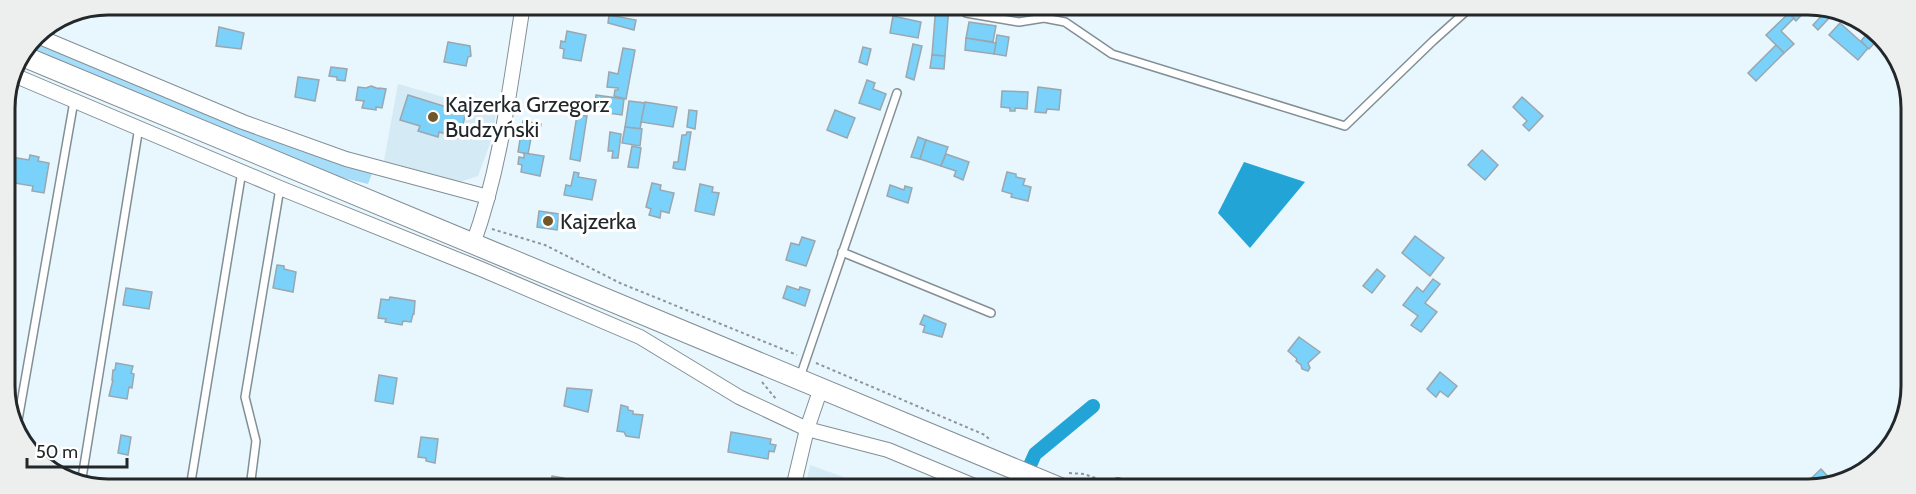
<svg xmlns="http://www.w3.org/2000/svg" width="1916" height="494" font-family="Cabin,sans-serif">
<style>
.built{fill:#d4eaf5}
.green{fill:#a6defa}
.water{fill:#22a5d6}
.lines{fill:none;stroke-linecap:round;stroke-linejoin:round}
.canal{stroke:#22a5d6;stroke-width:14}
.building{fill:#7ad1fa;stroke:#9aa7ae;stroke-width:1.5}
.service-casing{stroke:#828f96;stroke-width:10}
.minor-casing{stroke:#828f96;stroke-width:16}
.secondary-casing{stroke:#828f96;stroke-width:22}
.path{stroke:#8b959a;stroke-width:2;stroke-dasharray:3 3;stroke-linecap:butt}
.service{stroke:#fff;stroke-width:7}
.minor{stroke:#fff;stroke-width:14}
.secondary{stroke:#fff;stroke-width:20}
.poi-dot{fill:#725829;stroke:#fff;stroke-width:2}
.labels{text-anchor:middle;stroke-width:6;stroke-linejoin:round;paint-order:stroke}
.poi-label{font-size:22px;fill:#22272a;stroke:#fff;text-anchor:start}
.rim{fill:none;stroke:#22272a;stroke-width:3}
</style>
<rect width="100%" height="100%" fill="#e8f6fd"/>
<g class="built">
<path d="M398 84 496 112 493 135 478 176 460 182 384 161Z"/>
<path d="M810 465 874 488H805Z"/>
</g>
<path class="green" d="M32 41 238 128 335 163 373 171 368 184 335 176 29 48Z"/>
<path class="water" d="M1244 162 1305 182 1250 248 1218 213Z"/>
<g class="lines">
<path class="canal" d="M1020 488 1035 454 1093 406"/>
</g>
<g class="building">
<path d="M455 5H483L479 15Z"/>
<path d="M571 5H593L592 14 571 10Z"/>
<path d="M936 5 949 6 945 56 932 55Z"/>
<path d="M971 6H1022L1020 16 971 8Z"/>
<path d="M1796 7H1809L1796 21 1789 14Z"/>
<path d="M1825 7H1829L1845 15 1839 21 1824 8Z"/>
<path d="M1827 10 1832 15 1818 30 1813 25Z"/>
<path d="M1789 13 1794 18 1781 31 1794 44 1784 53 1766 35Z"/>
<path d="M609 15 636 20 634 30 608 23Z"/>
<path d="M893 16 921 22 918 38 890 33Z"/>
<path d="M969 22 996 26 993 42 966 38Z"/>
<path d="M1840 23 1868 48 1858 60 1829 35Z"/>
<path d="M219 27 244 33 241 49 216 46Z"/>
<path d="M1871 29 1881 35 1884 41 1880 37 1869 49 1861 41Z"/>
<path d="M567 31 586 35 581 61 563 58 564 49 560 48 561 41 565 42Z"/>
<path d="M997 35 1009 37 1006 56 994 54Z"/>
<path d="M966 38 996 43 994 54 965 50Z"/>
<path d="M448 42 470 46 471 56 468 57 466 66 444 62Z"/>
<path d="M913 44 922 46 914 80 906 77Z"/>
<path d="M1776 45 1784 53 1756 81 1748 73Z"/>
<path d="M863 47 871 49 867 65 859 62Z"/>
<path d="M623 48 635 50 626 99 614 96 615 90H618V88L607 87 609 72 618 74Z"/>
<path d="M932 55 945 56 944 69 930 68Z"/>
<path d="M331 67 347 69 345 81 337 80V77L329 76Z"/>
<path d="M298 77 319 80 315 101 295 97Z"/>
<path d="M867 80 875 83 873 89 886 94 880 110 859 103Z"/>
<path d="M371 86 379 89V88L386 89 382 108 376 107V110L362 108 364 101 356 100 358 87 366 88Z"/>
<path d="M1038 87 1061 90 1059 110 1047 109 1046 113 1035 112Z"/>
<path d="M1002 91 1028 92 1027 109 1015 108V111H1010V108L1001 107Z"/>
<path d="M408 95 466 113 459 138 439 132 438 137 418 131 420 126 400 120Z"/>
<path d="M596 95 624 99 622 115 594 111Z"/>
<path d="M1522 97 1543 116 1529 131 1523 125 1527 121 1513 107Z"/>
<path d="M629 101 645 103 640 129 625 127Z"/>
<path d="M645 102 677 107 673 127 641 122Z"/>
<path d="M689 110 697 111 695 129 687 127Z"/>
<path d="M835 110 855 118 847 138 827 130Z"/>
<path d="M577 115 587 116 580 161 570 159Z"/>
<path d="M523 121 541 124 538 139 531 138 528 154 518 152Z"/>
<path d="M625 127 642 129 640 146 622 143Z"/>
<path d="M610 132 621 134 618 158H612L613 151H608Z"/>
<path d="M687 132H691L685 170 677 169 673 168 674 162H678L682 135H686Z"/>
<path d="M918 137 926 140 920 159 911 157Z"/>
<path d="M926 140 948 147 941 166 920 159Z"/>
<path d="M632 146 641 148 638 168 628 167Z"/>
<path d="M1482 150 1498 165 1485 180 1468 165Z"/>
<path d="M524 153 544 156 540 176 521 172 522 165 518 164 519 157 524 158Z"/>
<path d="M946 154 969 162 963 180 954 176 956 171 941 166Z"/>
<path d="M30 155 39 157 38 161 49 163 44 193 32 191 33 186 8 182 12 157 29 160Z"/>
<path d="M574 172 579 173 578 177 596 180 592 200 564 195 566 185 571 186Z"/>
<path d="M1007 172 1016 174V177L1025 179 1023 185 1031 187 1028 201 1011 197 1012 194 1002 191Z"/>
<path d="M652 183 661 185 660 190 674 193 669 213 661 211 660 218 649 215 651 209 646 207Z"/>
<path d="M700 184 713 187 712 192 719 193 714 215 695 211Z"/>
<path d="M890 185 904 190 905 186 912 188 908 203 887 196Z"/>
<path d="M539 211 559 214 557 230 537 227Z"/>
<path d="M1415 236 1444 258 1430 276 1402 253Z"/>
<path d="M802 237 815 241 806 266 786 260 791 243 799 245Z"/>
<path d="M277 265 284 266V269L296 272 293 292 273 288Z"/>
<path d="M1377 269 1385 276 1372 293 1363 286Z"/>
<path d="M1433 279 1440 284 1425 303 1437 312 1421 332 1411 325 1418 316 1403 305 1417 287 1423 292Z"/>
<path d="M787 286 799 290 800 287 810 290 805 306 783 298Z"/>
<path d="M126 288 152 292 149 309 123 305Z"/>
<path d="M390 297 415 301 414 314H413L411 322 403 321 402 325 385 322 386 319 378 318 381 299 389 300Z"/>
<path d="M924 315 946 324 942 337 923 332 925 326 920 324Z"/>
<path d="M1299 337 1320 352 1308 363 1310 368 1308 371 1302 369 1301 365 1296 361 1297 359 1288 351Z"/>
<path d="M116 363 133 366 131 373 134 374 132 388 129 387 127 399 109 396 113 380H112L113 370H115Z"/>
<path d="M1440 372 1457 386 1448 397 1440 391 1436 397 1427 389Z"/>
<path d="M379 375 397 378 393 404 375 401Z"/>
<path d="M567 388 592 390 588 412 564 406Z"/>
<path d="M621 405 628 407V410L633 411V414L643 415 639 438 626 436 624 432 617 431Z"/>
<path d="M731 432 771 439 770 444 776 445 774 452 769 451 768 459 728 452Z"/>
<path d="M121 435 131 437 128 455 118 453Z"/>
<path d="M421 437 438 439 435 463 426 461V458L418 457Z"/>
<path d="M1821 469 1833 482 1815 489H1800Z"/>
<path d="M552 476 564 478 563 484 574 486V488H550Z"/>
</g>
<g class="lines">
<g class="service-casing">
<g id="service">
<path d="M966 13 1019 22 1044 18 1065 22 1112 54 1345 126 1433 41 1472 6"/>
<path d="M842 252 991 313"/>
<path d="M800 377 897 93"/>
<path d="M17 426 74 101"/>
<path d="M81 484 139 127"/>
<path d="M190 488 242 171"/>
<path d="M250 488 256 441 245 397 280 188"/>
</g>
</g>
<g class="minor-casing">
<g id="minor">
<path d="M35 35 243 122 346 159 488 197"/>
<path d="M16 76 280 188 481 269 640 337 739 397 807 429 888 450 979 488"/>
<path d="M473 244C501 167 510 85 523 5"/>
<path d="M1118 485 1127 489"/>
<path d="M793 488 807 429 821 388"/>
</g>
</g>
<g class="secondary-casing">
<path id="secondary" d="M25 57 1060 488"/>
</g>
<g class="path">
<path d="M492 229 545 245 620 283 797 355"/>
<path d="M816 363 985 435 991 441"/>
<path d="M762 382 776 399"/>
<path d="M1069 473 1084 474 1104 481"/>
</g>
<use href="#service" class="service"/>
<use href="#minor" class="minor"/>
<use href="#secondary" class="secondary"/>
</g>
<g class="poi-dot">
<circle cx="433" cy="117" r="6"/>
<circle cx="548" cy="221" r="6"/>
</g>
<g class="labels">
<g class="poi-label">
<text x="445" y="112">Kajzerka Grzegorz<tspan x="445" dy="25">Budzyński</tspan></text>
<text x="560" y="229">Kajzerka</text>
</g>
</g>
<path d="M0 0H1916V494H0ZM108 15H1808A93 93 0 0 1 1901 108V386A93 93 0 0 1 1808 479H108A93 93 0 0 1 15 386V108A93 93 0 0 1 108 15Z" fill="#edeeee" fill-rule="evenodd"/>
<path class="rim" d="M108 15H1808A93 93 0 0 1 1901 108V386A93 93 0 0 1 1808 479H108A93 93 0 0 1 15 386V108A93 93 0 0 1 108 15Z"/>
<path d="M27 458v9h100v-9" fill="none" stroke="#22272a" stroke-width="3"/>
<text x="36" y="458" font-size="18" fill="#22272a" stroke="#ffffff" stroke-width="4.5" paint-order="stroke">50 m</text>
</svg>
